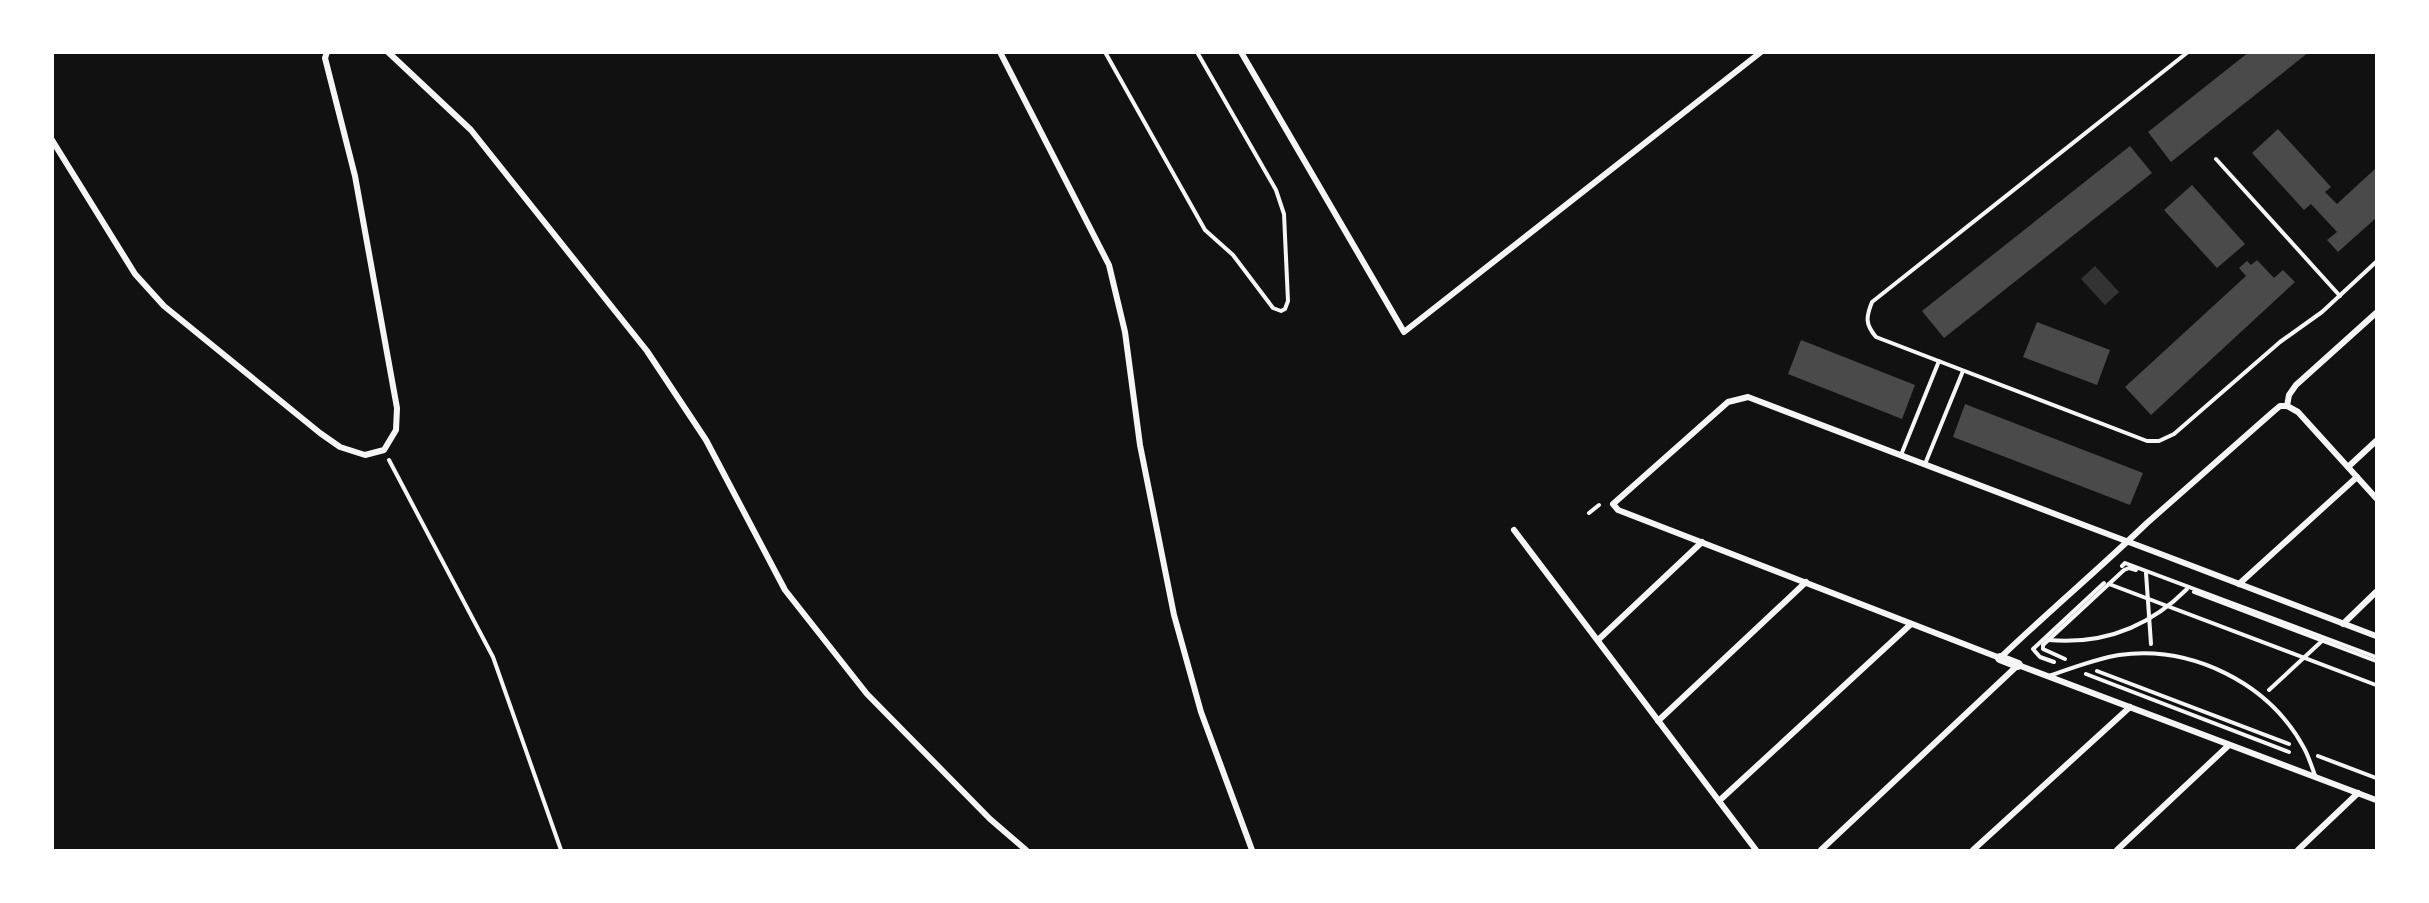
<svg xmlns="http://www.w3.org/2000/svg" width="2429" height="903" font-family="'Noto Sans',sans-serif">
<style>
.water{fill:#333}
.building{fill:#4a4a4a}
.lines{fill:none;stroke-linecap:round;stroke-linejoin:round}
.path{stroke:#f5f5f5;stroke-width:4}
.service{stroke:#f5f5f5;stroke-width:4}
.minor{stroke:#f5f5f5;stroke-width:6}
.tertiary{stroke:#f5f5f5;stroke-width:10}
</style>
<rect width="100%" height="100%" fill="#111"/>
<path class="water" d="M2095 266 2119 292 2105 305 2081 279Z"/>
<g class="building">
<path d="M2249 52H2309L2171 162 2148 132Z"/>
<path d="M2278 129 2331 187 2325 192 2337 204 2376 168V218L2338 252 2327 240 2337 232 2311 204 2304 210 2252 153Z"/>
<path d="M2130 146 2152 173 1944 338 1922 311Z"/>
<path d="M2192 185 2245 244 2217 268 2164 210Z"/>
<path d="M2257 260 2274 278 2283 270 2295 282 2151 415 2125 387 2246 276 2239 268 2247 261 2251 265Z"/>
<path d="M2037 322 2110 350 2097 385 2023 357Z"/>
<path d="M1801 340 1915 385 1902 419 1788 374Z"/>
<path d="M1965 404 2143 473 2130 505 1953 437Z"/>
</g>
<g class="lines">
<g class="path">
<path d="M1105 52 1205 230 1233 255 1273 308 1281 311 1285 309 1288 301 1284 214 1276 190 1197 52"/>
<path d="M389 460 493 657 561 850"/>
<path d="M1589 513 1599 505"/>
<path d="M2122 566 2125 563 2376 657"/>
<path d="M2146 573 2151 644"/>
<path d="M2109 584 2376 685"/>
<path d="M2194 592 2376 661"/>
<path d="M2048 640C2103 645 2148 628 2187 589"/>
<path d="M2065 659 2043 649V645L2124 570 2129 568 2136 570"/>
<path d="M2054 662 2040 657 2033 649 2104 583"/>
<path d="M2097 671 2289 744"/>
<path d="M2086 674 2289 752"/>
<path d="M2269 690 2323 640"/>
<path d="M2318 756 2376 778"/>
</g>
<g class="service">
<path d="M2188 52 1872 302C1866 317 1865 324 1876 337L2147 441H2159L2174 434 2280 342 2322 312 2376 262"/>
<path d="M2216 159 2340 296"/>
<path d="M1901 455 1939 361"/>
<path d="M1925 464 1963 371"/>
<path d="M2049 676C2072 668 2095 659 2119 655 2192 645 2269 683 2304 748 2309 757 2312 768 2316 778"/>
</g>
<g class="minor">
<path d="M388 52 471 130 647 351 706 440 785 590 867 694 990 819 1026 850"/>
<path d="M1000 52 1109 265 1125 332 1140 445 1174 615 1201 712 1252 850"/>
<path d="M1241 52 1404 332 1761 52"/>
<path d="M52 140 135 274 164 306 320 433 340 447 365 455 384 450 396 430 397 408 355 176 325 58 327 52"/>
<path d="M2287 406H2280L2274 411 2147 523C2099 569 2048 612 2000 658L1618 510 1613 504 1728 402 1748 397 2089 527 2158 553 2376 636"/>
<path d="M2287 406 2289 395 2296 385 2376 313"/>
<path d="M2287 406 2298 412 2376 498"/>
<path d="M2348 467 2376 441"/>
<path d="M1514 530 1756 850"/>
<path d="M2239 584 2357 477"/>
<path d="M2343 624 2376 592"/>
<path d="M1598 640 1702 542"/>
<path d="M1658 721 1806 582"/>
<path d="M1719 801 1911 624"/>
<path d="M1821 850 2018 665 2376 800"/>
<path d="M1973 850 2130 707"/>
<path d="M2117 850 2229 745"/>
<path d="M2298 850 2358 793"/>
</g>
<path class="tertiary" d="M2000 658 2018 665"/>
</g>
<rect width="2429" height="903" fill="none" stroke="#ffffff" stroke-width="108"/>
</svg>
